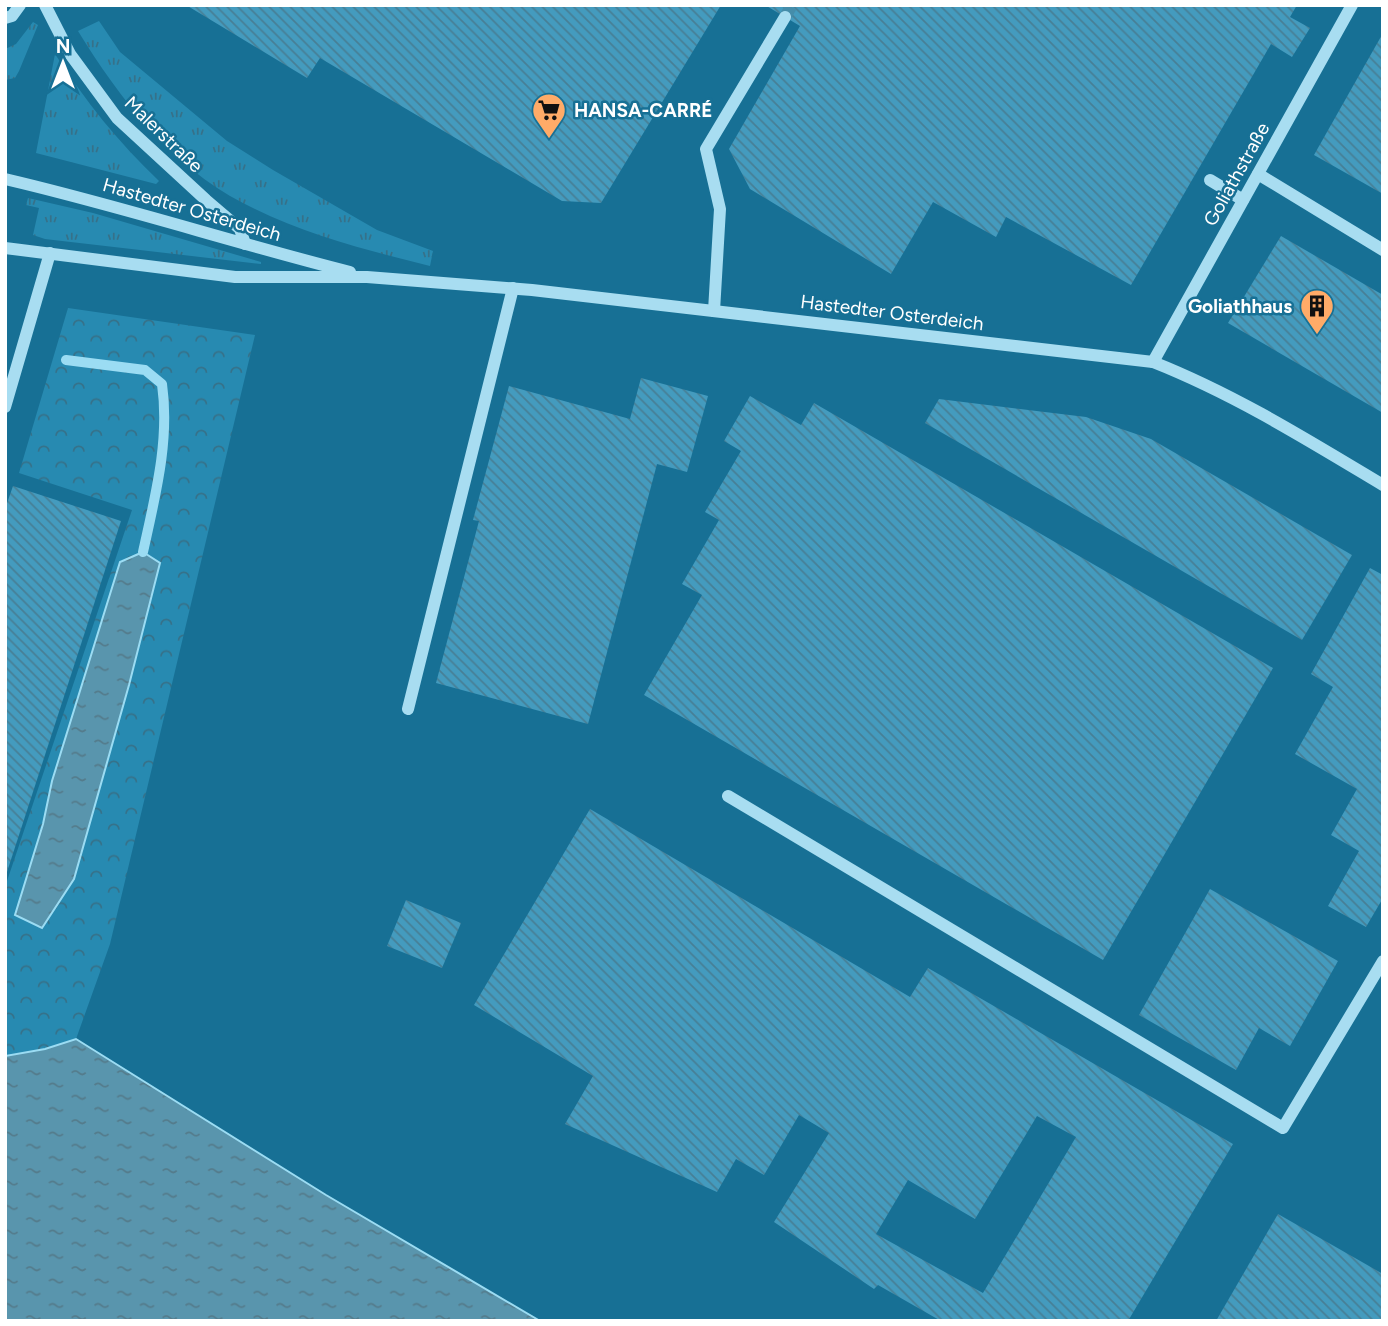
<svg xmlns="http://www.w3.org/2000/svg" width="1388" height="1326" font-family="Figtree,sans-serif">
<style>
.grass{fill:url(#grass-tufts)}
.forest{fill:url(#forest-crowns)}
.water{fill:url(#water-ripples);stroke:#9bdcf3;stroke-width:2}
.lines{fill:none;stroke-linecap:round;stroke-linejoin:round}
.stream{stroke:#9bdcf3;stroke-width:10}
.building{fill:url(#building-back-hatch);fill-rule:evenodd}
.minor-tunnel{stroke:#458daa;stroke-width:12;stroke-dasharray:12 6;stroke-linecap:butt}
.minor{stroke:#a8ddf1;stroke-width:12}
.labels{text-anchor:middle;stroke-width:5;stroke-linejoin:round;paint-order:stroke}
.poi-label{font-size:19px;font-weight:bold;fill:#fff;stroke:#177095;text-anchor:start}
.street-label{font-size:19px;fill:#fff;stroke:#177095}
</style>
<defs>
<pattern id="grass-tufts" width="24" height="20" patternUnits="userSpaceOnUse" patternTransform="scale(1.75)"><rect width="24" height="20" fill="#278ab1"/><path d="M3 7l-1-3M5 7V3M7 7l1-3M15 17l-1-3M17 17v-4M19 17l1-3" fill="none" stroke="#367189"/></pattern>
<pattern id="forest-crowns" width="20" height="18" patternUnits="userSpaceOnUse" patternTransform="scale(1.75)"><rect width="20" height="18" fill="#278ab1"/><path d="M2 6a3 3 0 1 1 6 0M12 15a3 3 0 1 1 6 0" fill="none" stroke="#367189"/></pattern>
<pattern id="water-ripples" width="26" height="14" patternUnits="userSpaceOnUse" patternTransform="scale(1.75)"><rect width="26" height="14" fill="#5995ad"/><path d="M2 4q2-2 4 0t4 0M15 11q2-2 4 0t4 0" fill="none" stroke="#547b8b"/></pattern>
<pattern id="building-back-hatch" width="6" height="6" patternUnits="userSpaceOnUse" patternTransform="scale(1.75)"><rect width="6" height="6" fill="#449bbe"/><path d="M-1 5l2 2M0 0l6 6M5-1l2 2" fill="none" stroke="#477f96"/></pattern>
</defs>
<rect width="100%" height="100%" fill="#177095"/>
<g class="grass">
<path d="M99 21 120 52 227 141 273 170 377 230 433 251 430 266C366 250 302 234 243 203 171 166 120 99 78 31Z"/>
<path d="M33 22 38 25 19 71 15 78 5 80V49L16 44Z"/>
<path d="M55 54C86 102 118 142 159 181L156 184 36 153Z"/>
<path d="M28 198 93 213 261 262V264L45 239 33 235 39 208 26 205Z"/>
</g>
<path class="forest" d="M68 308 255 335 110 944 76 1039 45 1049 5 1056V887L132 510 19 473Z"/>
<g class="water">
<path d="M143 552 160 563 129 685 74 879 42 928 15 915 43 824 52 781 120 562Z"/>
<path d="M76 1039 326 1195 540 1321H5V1056L45 1049Z"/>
</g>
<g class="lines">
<path class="stream" d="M66 360 145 370 162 384C170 441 155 497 143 552"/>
</g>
<g class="building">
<path d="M186 5H721L601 203 562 201 320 58 307 78Z"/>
<path d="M765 5H1297L1290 17 1310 28 1292 57 1271 44 1131 285 1006 217 996 237 933 202 891 274 750 189 729 149 800 26Z"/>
<path d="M1383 33V194L1314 155Z"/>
<path d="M1281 236 1383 295V413L1228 323Z"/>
<path d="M641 378 708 396 687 472 657 464 588 724 436 683 479 521 473 520 509 386 630 419Z"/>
<path d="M750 396 801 425 814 403 1273 668 1103 960 644 695 702 595 682 584 719 520 705 512 741 451 724 441Z"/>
<path d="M939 399 1086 417 1151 439 1352 555 1302 640 925 423Z"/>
<path d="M13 486 121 521 6 875 5 509Z"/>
<path d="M1370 568 1383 575V898L1366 927 1328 906 1359 851 1331 835 1357 789 1295 754 1333 687 1311 674Z"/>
<path d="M590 809 910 997 928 968 1233 1144 1128 1321H941L878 1285 874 1289 774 1222 829 1133 799 1115 764 1175 736 1159 717 1192 565 1124 593 1076 474 1005ZM1037 1116 1076 1137 983 1293 876 1234 908 1180 975 1219Z"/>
<path d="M1210 889 1338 961 1290 1046 1259 1028 1236 1070 1139 1015Z"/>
<path d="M406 900 461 923 442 968 387 946Z"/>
<path d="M1278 1214 1383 1274V1321H1216Z"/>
</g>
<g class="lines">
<path class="minor-tunnel" d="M785 17 792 5"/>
<g class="minor">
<path d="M45 5 70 54 117 118 206 200 240 229 245 244"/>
<path d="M5 18 12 16 20 5"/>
<path d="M1258 174 1383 250"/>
<path d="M5 179C121 206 235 243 350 272"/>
<path d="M1210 180 1243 200"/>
<path d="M5 248 235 277H367L532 290 1153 362C1234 394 1308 440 1383 485"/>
<path d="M714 311 720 209 706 149 785 17"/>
<path d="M1153 362 1352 5"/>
<path d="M5 407 50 253"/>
<path d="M408 709 513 288"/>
<path d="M728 796 1283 1128 1383 961"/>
</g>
</g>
<defs>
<g id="supermarket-pin" transform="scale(1.75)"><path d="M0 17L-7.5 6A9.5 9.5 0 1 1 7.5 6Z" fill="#ffab68" stroke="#177095"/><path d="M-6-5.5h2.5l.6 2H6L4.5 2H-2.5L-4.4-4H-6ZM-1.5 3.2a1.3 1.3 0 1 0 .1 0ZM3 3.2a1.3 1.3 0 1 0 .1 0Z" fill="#111"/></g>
<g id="building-pin" transform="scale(1.75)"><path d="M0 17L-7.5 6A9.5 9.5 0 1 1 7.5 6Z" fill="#ffab68" stroke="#177095"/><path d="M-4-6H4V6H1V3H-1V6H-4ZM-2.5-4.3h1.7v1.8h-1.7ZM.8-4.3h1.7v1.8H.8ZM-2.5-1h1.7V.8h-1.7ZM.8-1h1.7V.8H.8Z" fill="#111"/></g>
</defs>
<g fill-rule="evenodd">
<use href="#supermarket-pin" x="549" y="110"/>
<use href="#building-pin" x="1317" y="306"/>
</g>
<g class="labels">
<g class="poi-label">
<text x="574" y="117">HANSA-CARRÉ</text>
<text x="1292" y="313" text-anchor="end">Goliathhaus</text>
</g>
<g class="street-label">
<text transform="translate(164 134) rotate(44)" y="7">Malerstraße</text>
<text transform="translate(1236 174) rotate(-61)" y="7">Goliathstraße</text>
<text transform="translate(192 209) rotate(16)" y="7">Hastedter Osterdeich</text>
<text transform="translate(892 312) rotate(7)" y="7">Hastedter Osterdeich</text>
</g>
</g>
<rect width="1388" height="1326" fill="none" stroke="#ffffff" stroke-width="14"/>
<g transform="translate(63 63)" stroke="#177095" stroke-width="5" paint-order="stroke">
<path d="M0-5L12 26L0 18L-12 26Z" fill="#ffffff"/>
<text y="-10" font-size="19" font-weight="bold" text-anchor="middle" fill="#ffffff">N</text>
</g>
</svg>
